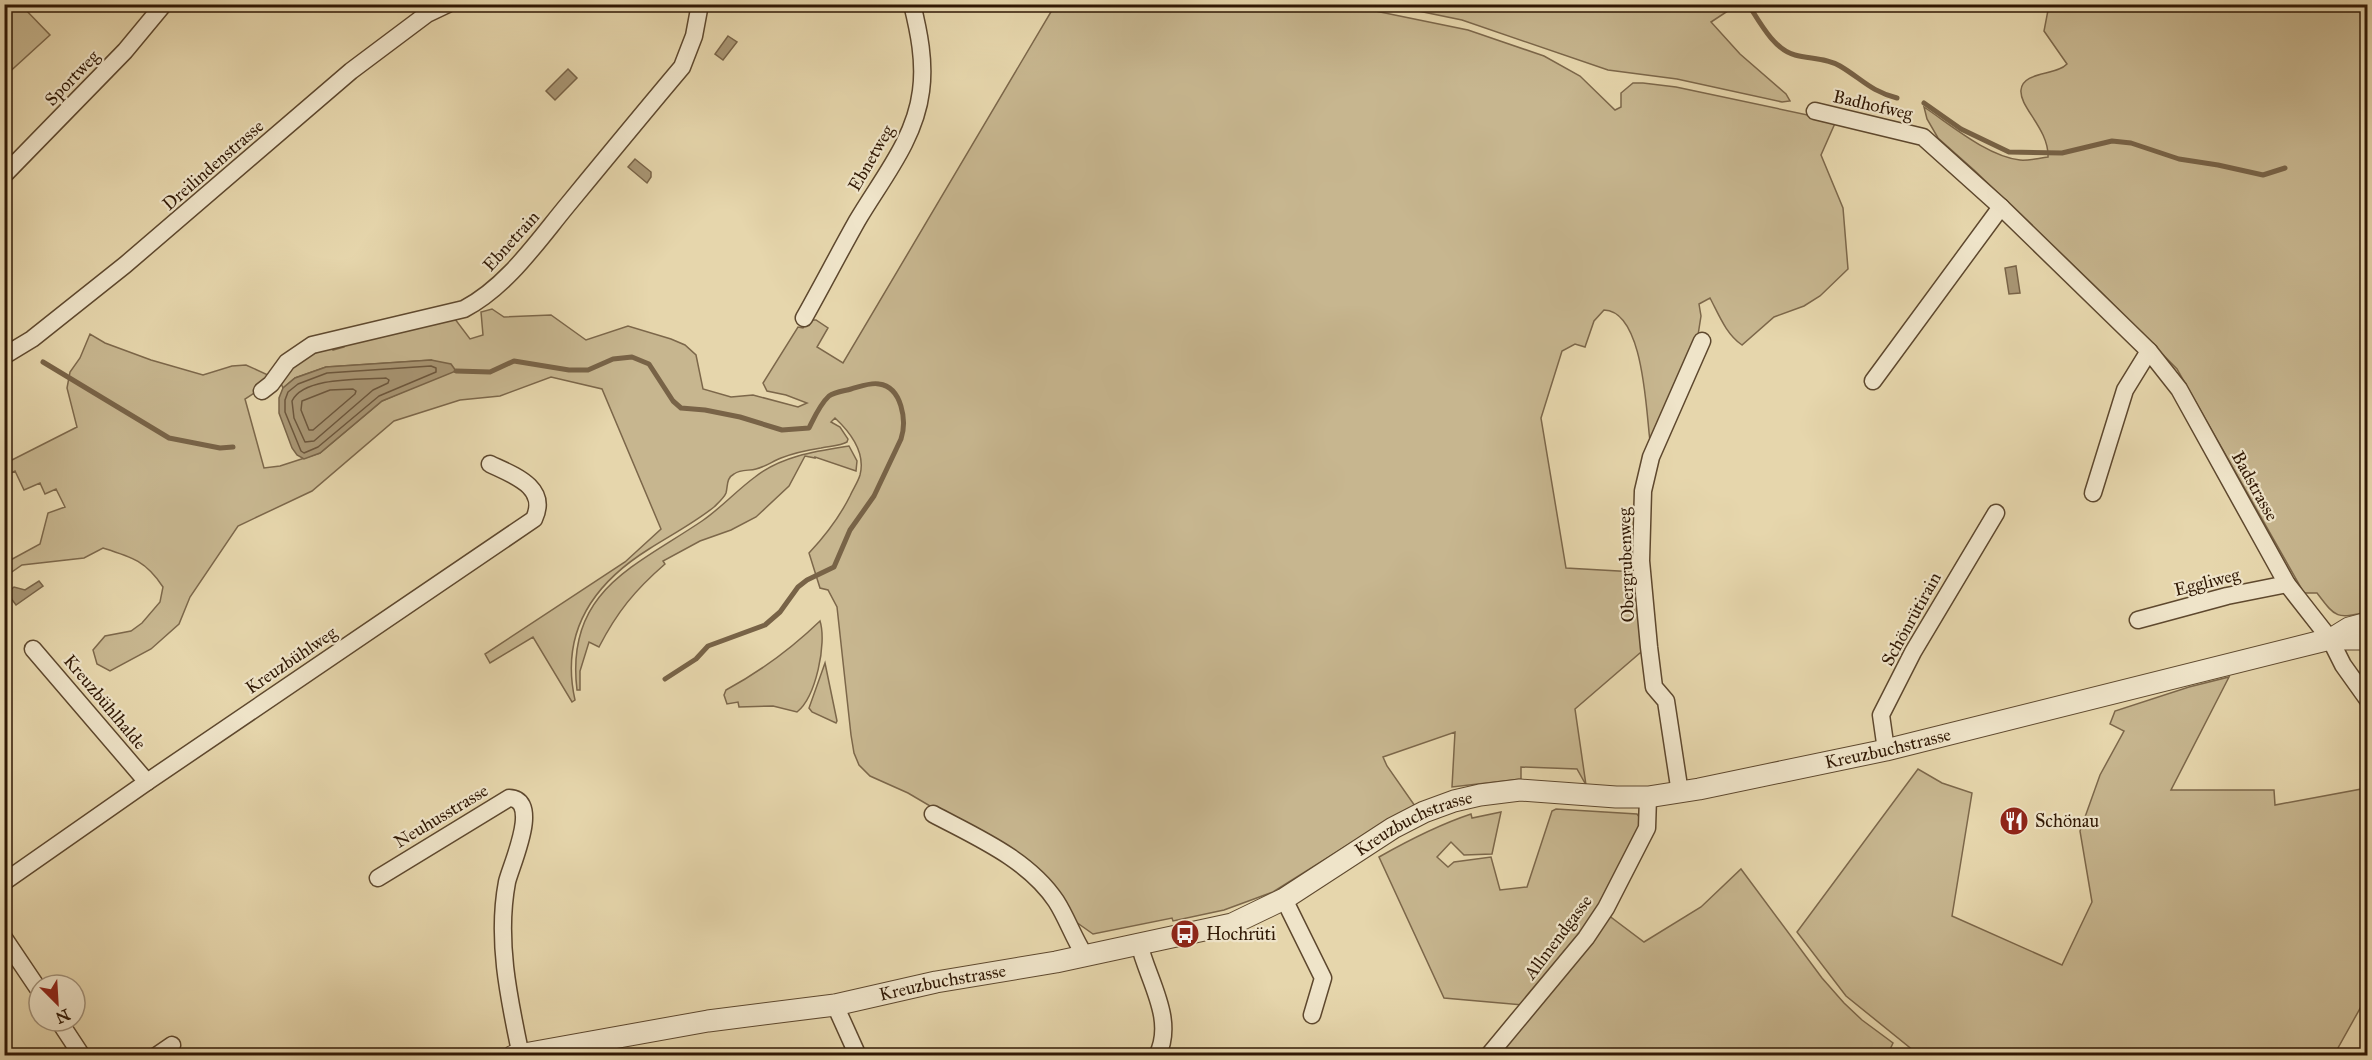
<svg xmlns="http://www.w3.org/2000/svg" width="2372" height="1060" font-family="'IM FELL Great Primer',serif">
<style>
.green{fill:#c7b68f;stroke:#7c674a;stroke-width:1.5}
.water{fill:#a89573;stroke:#786347;stroke-width:1.5}
.lines{fill:none;stroke-linecap:round;stroke-linejoin:round}
.shore{stroke:#6c563c;stroke-width:1.5}
.stream{stroke:#786347;stroke-width:5}
.minor-casing{stroke:#5e482e;stroke-width:19}
.tertiary-casing{stroke:#5e482e;stroke-width:23}
.minor{stroke:#efe4c9;stroke-width:16}
.tertiary{stroke:#efe4c9;stroke-width:21}
.labels{text-anchor:middle;stroke-width:4.5;stroke-linejoin:round;paint-order:stroke}
.street-label{font-size:18px;fill:#301804;stroke:#efe4c9}
.poi-label{font-size:18px;fill:#301804;stroke:#efe4c9;text-anchor:start}
</style>
<rect width="100%" height="100%" fill="#e6d6ac"/>
<filter id="stains"><feTurbulence type="fractalNoise" baseFrequency=".00333" numOctaves="4"/><feColorMatrix values="0 0 0 0 .2 0 0 0 0 .09 0 0 0 0 .02 0 0 0 .5 -.17"/></filter>
<radialGradient id="worn" r=".72"><stop offset=".6" stop-color="#630" stop-opacity="0"/><stop offset="1" stop-color="#630" stop-opacity=".3"/></radialGradient>
<g class="green">
<path d="M5 4 21 5 50 35 5 76Z"/>
<path d="M1055 5H1346L1468 30 1544 56 1580 76 1615 110 1621 107V93L1633 83H1643L1676 87 1836 121 1821 155 1843 208 1848 269 1820 296 1804 306 1774 317 1742 345C1726 334 1719 315 1710 298L1699 304 1701 316 1698 335 1650 441C1646 412 1644 311 1604 310L1594 321 1585 347 1575 344 1562 351 1541 418 1566 568 1636 572 1645 653H1640L1575 709 1586 785 1577 769 1521 767V779L1452 787 1455 732 1383 757 1387 766 1415 806 1367 833 1273 892 1224 910 1173 921 1172 918 1093 934 1069 917 1010 853 908 793 870 776 859 765 854 753 851 735 837 607 828 590 820 588 809 553C826 535 839 518 850 496 853 489 858 482 860 475 866 452 850 432 835 418L831 422 840 427 848 439 847 442C840 446 830 446 821 448 808 450 794 453 781 458 773 461 765 467 756 469 749 471 741 469 734 474 726 478 728 486 726 493 724 498 718 503 714 507 694 523 671 535 649 549 593 584 560 633 575 700L572 702 533 637 490 663 485 654 625 562 661 529 602 389 551 377 500 396 460 400 394 421 312 491 238 526 190 597 179 624 151 649 110 671 97 664 93 650 105 636 131 631 142 623 160 602 163 587C146 561 132 557 103 548L84 558 22 565 6 576 5 563 40 544 48 513 65 507 56 489 45 494 40 483 24 490 15 471 5 476 4 464 77 427 67 388 70 372 80 358 90 334 105 343 151 360 203 375 232 366 246 365 268 375 262 388 245 399 264 468 280 466 320 453 382 401 412 388 431 360 326 367 295 378 283 388 280 381 297 361 331 346 333 350 344 347 343 342 455 319 470 339 483 335 481 312 492 309 504 317 551 315 586 340 628 326 671 339 685 345 696 355 703 389 731 397 753 395 798 407 807 403 786 395 767 391 763 383 798 327 803 328 809 320H816L828 328 817 347 843 363Z"/>
<path d="M1389 5H1737L1711 22 1740 54 1786 94 1790 101 1782 102 1677 79 1608 70 1462 20Z"/>
<path d="M2049 5H2367V612C2336 619 2336 618 2317 593H2304L2177 369 2100 291 1974 170 1938 138 1927 119 1924 107C1951 125 1987 156 2020 160 2028 161 2039 158 2048 157 2049 129 2019 107 2021 90 2023 71 2056 76 2067 64L2044 31Z"/>
<path d="M849 446 857 461 856 471 815 457V458L805 456 789 486 756 517 731 530 700 541 663 561 665 564C635 590 617 612 599 647L589 642 580 671V690H577C565 591 634 567 702 521 721 508 736 491 755 477 781 456 817 451 849 446Z"/>
<path d="M820 621C827 643 816 697 797 712L773 706 739 707 738 702 727 704 724 695 726 690C761 671 791 649 820 621Z"/>
<path d="M825 663 837 721 836 723 812 712 809 708Z"/>
<path d="M2229 677 2171 790H2274L2275 805 2367 788V996L2334 1055H1919L1846 996 1797 932 1918 769 1942 783 1972 793 1952 916 2062 965 2092 902 2080 831 2100 775 2124 731 2110 724 2115 711 2189 687Z"/>
<path d="M1556 809 1637 814 1640 818 1639 829 1599 911 1523 1005 1444 998 1379 857C1409 840 1438 825 1471 814L1472 818 1501 812 1492 854 1464 855 1451 842 1437 857 1448 867 1454 862 1491 857 1500 890 1527 887 1552 811Z"/>
<path d="M1741 869 1822 978 1844 1003 1862 1020 1893 1043 1887 1056H1492L1608 915 1644 942 1701 907Z"/>
</g>
<g class="water">
<path d="M728 36 737 42 723 60 715 54Z"/>
<path d="M568 69 577 78 555 100 546 91Z"/>
<path d="M635 159 651 172V177L647 183 628 167Z"/>
<path d="M2016 266 2020 293 2009 294 2005 268Z"/>
<path d="M431 360 451 364 456 371 382 401 320 453 304 459 297 455 292 448 279 413V398L283 388 295 378 326 367Z"/>
<path d="M39 581 43 586 16 605 7 593 14 587 25 590Z"/>
</g>
<g class="lines">
<g class="shore">
<path d="M431 366 436 368V372L379 396 318 447 304 453 301 451 285 412V400L288 392 298 384 327 373Z"/>
<path d="M386 378 389 380 388 383 373 390 314 441 305 442 294 418 292 401C304 376 363 380 386 378Z"/>
<path d="M353 389 356 391 355 394 313 430H309L301 410 302 401 330 390Z"/>
</g>
<g class="stream">
<path d="M1748 4C1759 21 1774 50 1795 55 1810 59 1827 58 1840 66 1862 79 1870 91 1897 98"/>
<path d="M1924 103 1961 129 2009 152 2062 153 2112 141 2131 143 2179 159 2218 165 2263 175 2285 168"/>
<path d="M43 362 169 438 220 448 233 447"/>
<path d="M456 371 490 372 514 361 569 370H588L613 359 632 357 649 364 673 401 681 408 705 410 740 417 782 430 809 428C814 418 820 404 829 396 835 392 844 391 851 389 859 387 871 382 879 384 902 387 907 421 901 439L874 496 850 530 834 567 807 580 798 587 780 612 765 625 708 646 696 659 665 679"/>
</g>
<g class="minor-casing">
<g id="minor">
<path d="M1815 111 1923 137 2001 207 2149 351 2179 389 2287 584 2330 639 2343 665 2368 700"/>
<path d="M4 175 125 51 164 4"/>
<path d="M804 318C822 286 839 253 857 221 881 180 915 140 921 91 925 62 919 32 912 4"/>
<path d="M4 356 32 339 125 265 351 71 427 14 448 4"/>
<path d="M1873 381 2001 207"/>
<path d="M262 391 271 384 287 362 312 345 464 309C508 286 539 239 570 202 607 157 644 112 682 67L694 36 700 4"/>
<path d="M2093 493 2125 390 2149 351"/>
<path d="M2138 620 2227 596 2287 584"/>
<path d="M33 649 147 782"/>
<path d="M1886 750 1881 715 1913 652 1996 513"/>
<path d="M1680 793 1666 701 1654 687 1649 647 1641 561 1643 491 1651 457 1702 341"/>
<path d="M933 814C976 837 1028 859 1056 901 1067 918 1073 937 1084 954"/>
<path d="M378 878 509 798C542 799 511 865 507 882 496 940 509 999 521 1056"/>
<path d="M4 882 147 782 534 519C549 487 513 475 490 464"/>
<path d="M1284 899 1323 978 1312 1015"/>
<path d="M4 938 39 990"/>
<path d="M1139 943C1147 979 1176 1019 1157 1056"/>
<path d="M835 1005 858 1056"/>
<path d="M59 1021 82 1056"/>
<path d="M156 1056 172 1045"/>
<path d="M1488 1056 1586 938 1606 908 1647 828 1648 797"/>
</g>
</g>
<g class="tertiary-casing">
<g id="tertiary">
<path d="M2336 636 2349 628 2368 623"/>
<path id="s1" d="M513 1056 708 1021 835 1005 936 982 1056 962 1232 924 1284 899 1393 828 1424 812 1454 801 1480 795 1520 790 1616 797H1648L1699 789 1886 750 2330 639H2368"/>
</g>
</g>
<use href="#minor" class="minor"/>
<use href="#tertiary" class="tertiary"/>
</g>
<defs>
<g id="restaurant-disc" transform="scale(1.5)"><circle r="9.5" fill="#8f2418" stroke="#efe4c9"/><path d="M-5-6h1v4h1v-4h1v4h1v-4h1v5L-1.5 .5V6h-2V.5L-5-1ZM5-6V6H3V1.5H1.5Q1.5-4 5-6Z" fill="#fff"/></g>
<g id="bus-disc" transform="scale(1.5)"><circle r="9.5" fill="#8f2418" stroke="#efe4c9"/><path d="M-5-6H5V4H4V6H2V4H-2V6H-4V4H-5ZM-3.5-4V0h7V-4ZM-3.5 1.2v1.5H-2V1.2ZM2 1.2v1.5H3.5V1.2Z" fill="#fff"/></g>
</defs>
<g fill-rule="evenodd">
<use href="#restaurant-disc" x="2014" y="821"/>
<use href="#bus-disc" x="1185" y="934"/>
</g>
<g class="labels">
<g class="street-label">
<text transform="translate(72 78) rotate(-46)" y="6">Sportweg</text>
<text transform="translate(1873 105) rotate(13)" y="6">Badhofweg</text>
<text transform="translate(871 158) rotate(-60)" y="6">Ebnetweg</text>
<text transform="translate(213 165) rotate(-41)" y="6">Dreilindenstrasse</text>
<text transform="translate(511 241) rotate(-48)" y="6">Ebnetrain</text>
<text transform="translate(2255 486) rotate(61)" y="6">Badstrasse</text>
<text transform="translate(1626 565) rotate(-92)" y="6">Obergrubenweg</text>
<text transform="translate(2207 582) rotate(-14)" y="6">Eggliweg</text>
<text transform="translate(1911 619) rotate(-61)" y="6">Schönrütirain</text>
<text transform="translate(291 660) rotate(-34)" y="6">Kreuzbühlweg</text>
<text transform="translate(105 702) rotate(50)" y="6">Kreuzbühlhalde</text>
<text dy="6" stroke="none"><textPath href="#s1" startOffset="1426">Kreuzbuchstrasse</textPath></text>
<text transform="translate(441 816) rotate(-31)" y="6">Neuhusstrasse</text>
<text dy="6" stroke="none"><textPath href="#s1" startOffset="940">Kreuzbuchstrasse</textPath></text>
<text transform="translate(1558 937) rotate(-53)" y="6">Allmendgasse</text>
<text dy="6" stroke="none"><textPath href="#s1" startOffset="436">Kreuzbuchstrasse</textPath></text>
</g>
<g class="poi-label">
<text x="2035" y="827">Schönau</text>
<text x="1206" y="940">Hochrüti</text>
</g>
</g>
<rect width="2372" height="1060" fill="none" stroke="#e6d6ac" stroke-width="24"/>
<rect x="6" y="6" width="2360" height="1048" fill="none" stroke="#301804" stroke-width="3"/>
<rect x="12" y="12" width="2348" height="1036" fill="none" stroke="#301804" stroke-width="1.5"/>
<g transform="translate(57 1003) rotate(156)"><circle r="28" fill="#efe4c9" stroke="#a3927a" stroke-width="1.5"/>
<path d="M0-4.5L10 22L0 15L-10 22Z" fill="#8f2418"/>
<text y="-9" font-size="16" font-weight="bold" text-anchor="middle" fill="#301804">N</text>
</g>
<rect width="100%" height="100%" filter="url(#stains)"/>
<rect width="100%" height="100%" fill="url(#worn)"/>
</svg>
